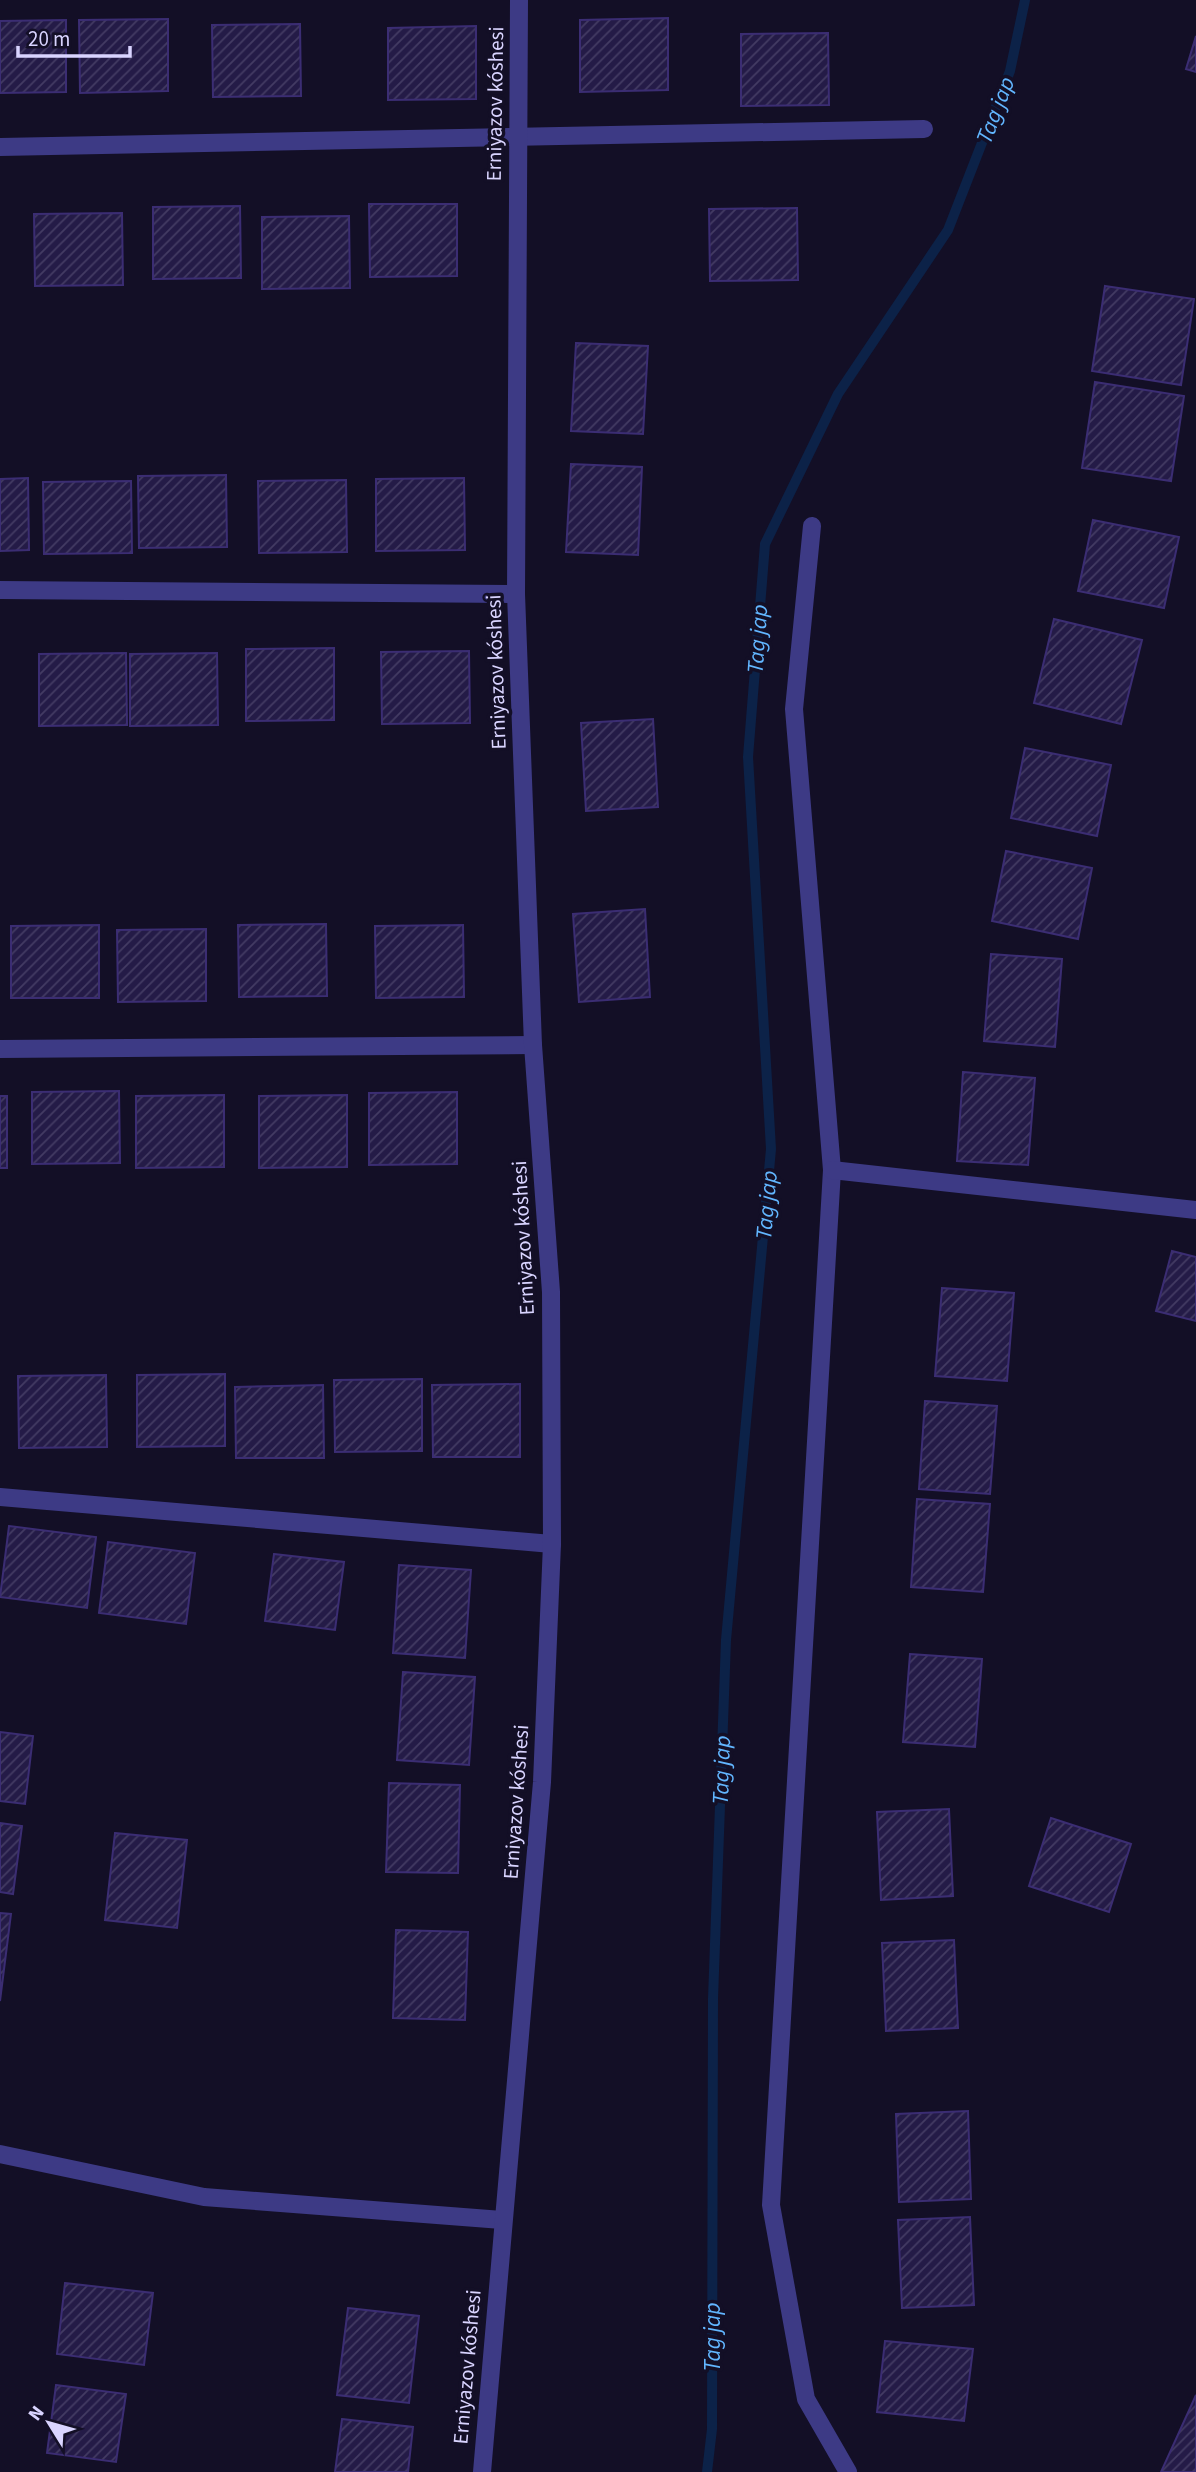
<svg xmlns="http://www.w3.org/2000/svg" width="1196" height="2472" font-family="'Source Sans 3',sans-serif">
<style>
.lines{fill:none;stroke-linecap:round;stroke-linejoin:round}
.stream{stroke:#0c2248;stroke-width:10}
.building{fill:url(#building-hatch);stroke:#3b2d73;stroke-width:2}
.minor{stroke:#3d3a85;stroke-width:18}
.labels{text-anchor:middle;stroke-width:7;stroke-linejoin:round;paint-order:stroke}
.street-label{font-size:21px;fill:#d9d4ff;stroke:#130f26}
.water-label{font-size:23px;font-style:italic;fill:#62b6ff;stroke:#130f26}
</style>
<defs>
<pattern id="building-hatch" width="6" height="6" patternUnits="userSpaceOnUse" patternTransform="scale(1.75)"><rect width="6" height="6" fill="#241b47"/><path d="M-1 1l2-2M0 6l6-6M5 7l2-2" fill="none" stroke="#433b63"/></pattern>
</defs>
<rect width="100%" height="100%" fill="#130f26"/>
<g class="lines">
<path class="stream" d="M707 2472 712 2429 713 1999 726 1640 771 1149 748 757 765 544 838 394 948 230 1010 71 1025 0"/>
</g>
<g class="building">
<path d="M668 18V90L580 92V20Z"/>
<path d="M168 19V91L80 93 79 20Z"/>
<path d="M66 20V92L0 93V21Z"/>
<path d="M300 24 301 96 213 97 212 25Z"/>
<path d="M476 26V99L388 100V28Z"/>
<path d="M828 33 829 105 741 106V34Z"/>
<path d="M1196 36V72L1186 69Z"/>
<path d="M369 204H457V276L370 277Z"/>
<path d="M240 206 241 278 153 279V207Z"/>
<path d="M797 208 798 280 710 281 709 209Z"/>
<path d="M122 213 123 285 35 286 34 214Z"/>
<path d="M349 216 350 288 262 289V217Z"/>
<path d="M1105 286 1194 299 1181 385 1092 371Z"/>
<path d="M576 343 648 346 643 434 571 431Z"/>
<path d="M1095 382 1184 396 1171 481 1082 468Z"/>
<path d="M571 464 642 467 638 555 566 552Z"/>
<path d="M226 475 227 547 139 548 138 476Z"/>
<path d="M28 478 29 550 0 551V479Z"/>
<path d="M464 478 465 550 376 551V479Z"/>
<path d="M346 480 347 552 259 553 258 481Z"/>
<path d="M131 481 132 553 44 554 43 482Z"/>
<path d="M1093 520 1179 537 1164 608 1078 591Z"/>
<path d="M1054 619 1142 640 1121 724 1034 703Z"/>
<path d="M334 648V720L246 721V649Z"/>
<path d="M469 651 470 723 382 724 381 652Z"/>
<path d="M126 653 127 725 39 726V654Z"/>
<path d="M217 653 218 725 130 726V654Z"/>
<path d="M653 719 658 807 586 811 581 723Z"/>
<path d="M1025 748 1111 765 1097 836 1011 818Z"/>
<path d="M1006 851 1092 868 1078 939 992 921Z"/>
<path d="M645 909 650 997 579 1002 573 914Z"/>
<path d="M326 924 327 996 239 997 238 925Z"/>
<path d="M99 925V998H11V926Z"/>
<path d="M463 925 464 997 376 998 375 926Z"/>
<path d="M206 929V1001L118 1002 117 930Z"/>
<path d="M991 954 1062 959 1055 1047 984 1041Z"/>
<path d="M963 1072 1035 1078 1028 1165 957 1161Z"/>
<path d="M119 1091 120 1163 32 1164V1092Z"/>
<path d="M457 1092V1164L369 1165V1093Z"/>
<path d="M224 1095V1167L136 1168V1096Z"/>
<path d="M347 1095V1167L259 1168V1096Z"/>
<rect x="0" y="1096" width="7" height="72"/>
<path d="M1172 1251 1196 1257V1321L1156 1311Z"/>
<path d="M942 1288 1014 1293 1007 1381 935 1376Z"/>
<path d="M225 1374V1446L137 1447V1375Z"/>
<path d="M106 1375 107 1447 19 1448 18 1376Z"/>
<path d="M422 1379V1451L335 1452 334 1380Z"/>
<path d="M520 1384V1457H433L432 1385Z"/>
<path d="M323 1385 324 1458H236L235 1387Z"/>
<path d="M925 1401 997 1406 990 1494 919 1489Z"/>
<path d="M917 1499 990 1504 983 1592 911 1587Z"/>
<path d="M9 1526 96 1537 87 1608 0 1597Z"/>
<path d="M108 1542 195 1553 186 1624 99 1613Z"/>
<path d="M274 1554 344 1562 335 1630 265 1621Z"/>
<path d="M399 1565 471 1570 465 1658 393 1653Z"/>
<path d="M910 1654 982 1659 975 1747 903 1742Z"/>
<path d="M403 1672 475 1677 469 1765 397 1760Z"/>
<path d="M0 1732 33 1736 25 1804 0 1801Z"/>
<path d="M389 1783 460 1785 458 1873 386 1872Z"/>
<path d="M949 1809 953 1896 881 1900 877 1812Z"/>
<path d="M1051 1818 1131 1844 1109 1912 1029 1886Z"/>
<path d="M0 1823 22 1826 13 1894 0 1892Z"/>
<path d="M115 1833 187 1840 177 1928 105 1920Z"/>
<path d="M0 1913 11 1914 0 2001Z"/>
<path d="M396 1930 468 1932 465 2020 393 2018Z"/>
<path d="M954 1940 958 2028 886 2031 882 1943Z"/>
<path d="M968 2111 971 2199 899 2202 896 2114Z"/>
<path d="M970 2217 974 2305 902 2308 898 2220Z"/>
<path d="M65 2283 153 2293 144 2365 57 2354Z"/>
<path d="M348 2308 419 2316 409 2403 337 2395Z"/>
<path d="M885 2341 973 2349 964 2421 877 2412Z"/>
<path d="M56 2385 126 2394 116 2462 47 2453Z"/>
<path d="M1196 2395V2472H1161Z"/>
<path d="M342 2419 413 2427 408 2472H335Z"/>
</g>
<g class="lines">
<g class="minor">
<path d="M0 147 924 129"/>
<path d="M812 526 794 709 832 1170 771 2205 806 2399 848 2472"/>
<path d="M0 590 516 594"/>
<path d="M0 1049 533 1045"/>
<path d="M832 1170 1196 1210"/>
<path d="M0 1497 552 1544"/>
<path d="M0 2154 204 2197 502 2220"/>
<path d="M482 2472 542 1782 552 1544 551 1292 533 1045 516 594 519 0"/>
</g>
</g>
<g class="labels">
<g class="street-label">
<text transform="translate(495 104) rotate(-89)" y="7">Erniyazov kóshesi</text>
<text transform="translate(496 672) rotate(-92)" y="7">Erniyazov kóshesi</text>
<text transform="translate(523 1238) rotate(-93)" y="7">Erniyazov kóshesi</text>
<text transform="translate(516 1802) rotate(-86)" y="7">Erniyazov kóshesi</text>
<text transform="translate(467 2367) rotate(-85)" y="7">Erniyazov kóshesi</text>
</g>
<g class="water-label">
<text transform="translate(995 110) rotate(-69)" y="8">Tag jap</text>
<text transform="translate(757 639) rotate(-86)" y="8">Tag jap</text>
<text transform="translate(766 1205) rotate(-85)" y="8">Tag jap</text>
<text transform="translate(721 1770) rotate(-88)" y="8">Tag jap</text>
<text transform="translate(712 2337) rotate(-90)" y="8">Tag jap</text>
</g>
</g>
<g transform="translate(49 2423) rotate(307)" stroke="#130f26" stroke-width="5" paint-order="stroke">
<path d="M0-5L12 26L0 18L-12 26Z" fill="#d9d4ff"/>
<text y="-10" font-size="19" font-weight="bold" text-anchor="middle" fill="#d9d4ff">N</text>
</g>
<path d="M18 46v10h112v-10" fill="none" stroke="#d9d4ff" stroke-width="3.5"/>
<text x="28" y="46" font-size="21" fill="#d9d4ff" stroke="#130f26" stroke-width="5" paint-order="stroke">20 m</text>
</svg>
